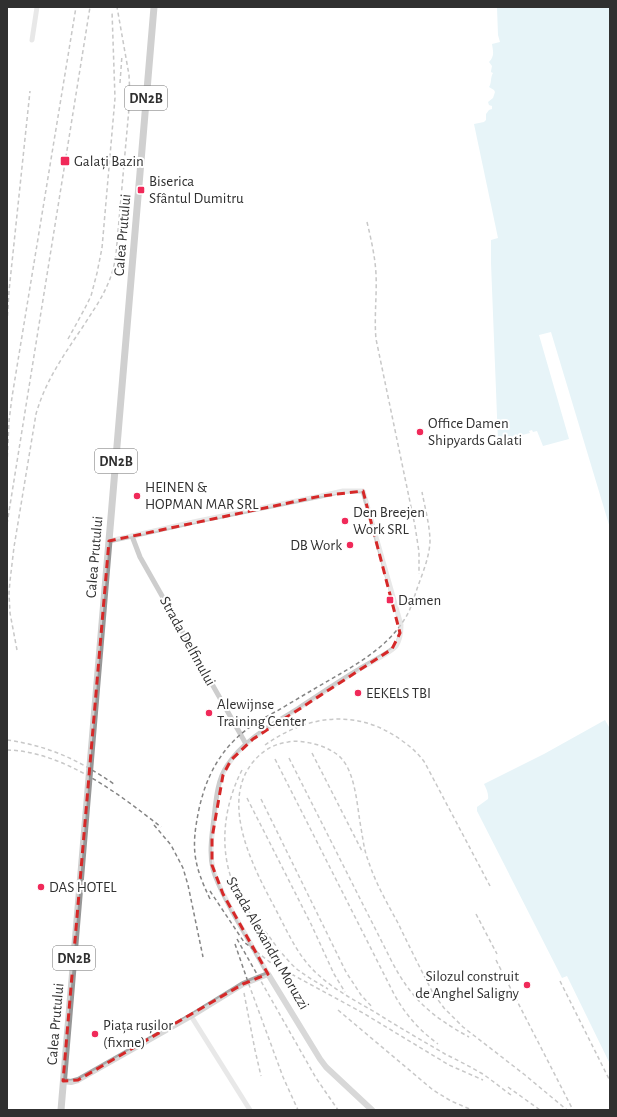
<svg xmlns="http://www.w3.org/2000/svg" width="617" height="1117" font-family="'Alegreya Sans',sans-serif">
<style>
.water{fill:#c9e6ef}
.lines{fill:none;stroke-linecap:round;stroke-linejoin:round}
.minor{stroke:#cdcdcd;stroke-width:5}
.major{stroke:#a8a8a8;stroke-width:6}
.highway{stroke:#979797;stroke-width:7}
.rail{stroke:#858585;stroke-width:1.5;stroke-dasharray:4 3;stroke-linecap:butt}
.marked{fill:none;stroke:#d62828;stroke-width:3;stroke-dasharray:8 5;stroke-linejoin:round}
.poi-dot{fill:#f02959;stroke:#fff;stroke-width:1.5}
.labels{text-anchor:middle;stroke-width:4;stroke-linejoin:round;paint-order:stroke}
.shield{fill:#fff;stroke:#6e6e6e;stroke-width:1}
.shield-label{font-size:14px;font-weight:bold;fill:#303030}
.poi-label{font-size:15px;fill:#303030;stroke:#fff;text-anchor:start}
.street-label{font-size:15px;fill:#303030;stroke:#fff}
</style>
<rect width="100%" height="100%" fill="#fff"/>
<g class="water">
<path d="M497 7H610V528L551 332 539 335 569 439 543 446 537 431 533 432 532 430 529 431 530 433 498 441 491 263V240L498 238 474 124 484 122 486 120V114L489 110 492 109V106L489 105 488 102 493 98 495 92 494 90 489 87C492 83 490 78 493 73L491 72V71L492 66 489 62C495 56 493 51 492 44L500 42 498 35Z"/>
<path d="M605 720 609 727H610V1064L567 976 562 978 477 811V807L488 799C489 794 486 788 484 784L544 754Z"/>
</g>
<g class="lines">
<g class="minor">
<path d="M32 40 37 7"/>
<path d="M132 536 140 557 246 744"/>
<path d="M109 541 132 536 198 521 321 496 343 491H363L401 625C401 632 400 640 396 646 390 653 367 664 358 670 338 682 319 695 299 708 274 724 244 739 227 766 217 781 216 801 214 818 212 835 209 853 213 869 217 884 225 897 232 911 244 932 256 953 268 974"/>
<path d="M191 1016 250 1110"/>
</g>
<path class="major" d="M63 1081 71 1082 78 1080 191 1016 243 984 268 974 320 1059 326 1067 372 1110"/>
<path class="highway" d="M61 1110 154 7"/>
<g class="rail">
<path d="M120 83 122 55"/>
<path d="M367 222C371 239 375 256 376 274 377 296 374 317 376 339L415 526 419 552V574"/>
<path d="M7 323 9 291 30 91"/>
<path d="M68 339 84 310 91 296 97 273 102 248 115 98 112 11"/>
<path d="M7 464 9 421 12 397 76 7"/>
<path d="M7 524 90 7"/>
<path d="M17 650 10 613 9 593 10 581 14 547 36 414C45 382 63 356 82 328 98 303 112 285 116 254L130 97 129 75 117 7"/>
<path d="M7 740C49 746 79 760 114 784"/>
<path d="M265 745C307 715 357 708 401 740 411 747 419 754 425 763L490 886"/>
<path d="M7 750C63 751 119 794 161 827"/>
<path d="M312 753 363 853"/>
<path d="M289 758 391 960C411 999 431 1016 469 1037"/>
<path d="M275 759 394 994C405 1014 419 1030 438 1044"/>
<path d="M242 770C223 807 218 852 236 890 244 907 256 921 268 935 277 947 286 960 298 970 307 977 318 983 328 989"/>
<path d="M247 798 311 924 334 974 345 992"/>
<path d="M261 799 346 972 361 995 373 1008"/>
<path d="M154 825 171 845 183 868 188 885 203 957"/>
<path d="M210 891 244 942 271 963 363 1013 449 1065 483 1080"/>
<path d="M210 899C193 863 191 848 199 809 206 777 220 750 246 730 257 721 270 715 282 708 302 696 321 685 340 674 364 660 389 644 404 620 411 610 414 597 418 586 423 572 429 558 430 542 430 526 425 508 422 492"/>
<path d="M476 914 497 954"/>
<path d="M237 939 316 1078 338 1110"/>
<path d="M235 944 248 982 283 1077 298 1110"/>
<path d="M496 960 573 1110"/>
<path d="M560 981 610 1081"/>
<path d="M244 993 255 1050 261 1076"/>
<path d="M338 1010 433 1090 451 1101 472 1110"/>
<path d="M508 1087 540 1110"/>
<path d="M511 1095C501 1088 492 1080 481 1073 469 1066 457 1060 445 1054 423 1041 400 1028 378 1014 351 998 322 984 303 958 292 943 284 925 275 908 254 869 219 803 253 762 262 751 273 744 288 742 303 739 330 746 341 758 356 774 357 807 361 828 363 839 364 850 368 860 375 882 387 903 398 923 409 946 421 970 433 993L444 1008 463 1027 525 1075 567 1110"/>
</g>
</g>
<path d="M0 0H617V1117H0ZM363 491 400 633 392 649 253 739 231 760 223 775 212 838V865L223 894 268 974 243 984 78 1080 63 1081 109 541 321 496Z" fill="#fff" fill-opacity=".55" fill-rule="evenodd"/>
<path class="marked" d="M363 491 400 633 392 649 253 739 231 760 223 775 212 838V865L223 894 268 974 243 984 78 1080 63 1081 109 541 321 496Z"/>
<g class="poi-dot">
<rect x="60" y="156" width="10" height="10" rx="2"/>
<rect x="137" y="186" width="8" height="8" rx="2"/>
<circle cx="420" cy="432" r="4"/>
<circle cx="137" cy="496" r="4"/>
<circle cx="345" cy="521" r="4"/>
<circle cx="350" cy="545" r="4"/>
<rect x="386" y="596" width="8" height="8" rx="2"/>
<circle cx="358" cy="693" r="4"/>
<circle cx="209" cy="713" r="4"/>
<circle cx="41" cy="887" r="4"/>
<circle cx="527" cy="985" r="4"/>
<circle cx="95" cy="1034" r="4"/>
</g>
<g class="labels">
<g class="shield">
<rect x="125" y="86" width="42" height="24" rx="3"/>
<rect x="95" y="449" width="42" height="24" rx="3"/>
<rect x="53" y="946" width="42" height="24" rx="3"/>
</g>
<g class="shield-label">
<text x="146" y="103">DN2B</text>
<text x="116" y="466">DN2B</text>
<text x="74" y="963">DN2B</text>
</g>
<g class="poi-label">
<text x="74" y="166">Galați Bazin</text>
<text x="149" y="186">Biserica<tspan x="149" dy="17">Sfântul Dumitru</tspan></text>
<text x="428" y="428">Office Damen<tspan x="428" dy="17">Shipyards Galati</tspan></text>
<text x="145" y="492">HEINEN &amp;<tspan x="145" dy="17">HOPMAN MAR SRL</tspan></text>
<text x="353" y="517">Den Breejen<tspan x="353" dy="17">Work SRL</tspan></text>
<text x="342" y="550" text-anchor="end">DB Work</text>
<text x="398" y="605">Damen</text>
<text x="366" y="698">EEKELS TBI</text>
<text x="217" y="709">Alewijnse<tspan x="217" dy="17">Training Center</tspan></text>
<text x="49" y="892">DAS HOTEL</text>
<text x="519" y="981" text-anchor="end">Silozul construit<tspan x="519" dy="17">de Anghel Saligny</tspan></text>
<text x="103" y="1030">Piața rușilor<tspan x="103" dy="17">(fixme)</tspan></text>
</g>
<g class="street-label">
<text transform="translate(122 235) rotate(-85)" y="5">Calea Prutului</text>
<text transform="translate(94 557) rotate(-85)" y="5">Calea Prutului</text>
<text transform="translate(188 641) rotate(61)" y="5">Strada Delfinului</text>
<text transform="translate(268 943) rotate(60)" y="5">Strada Alexandru Moruzzi</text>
<text transform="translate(55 1024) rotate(-85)" y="5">Calea Prutului</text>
</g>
</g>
<rect width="617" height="1117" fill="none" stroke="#303030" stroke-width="16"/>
</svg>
